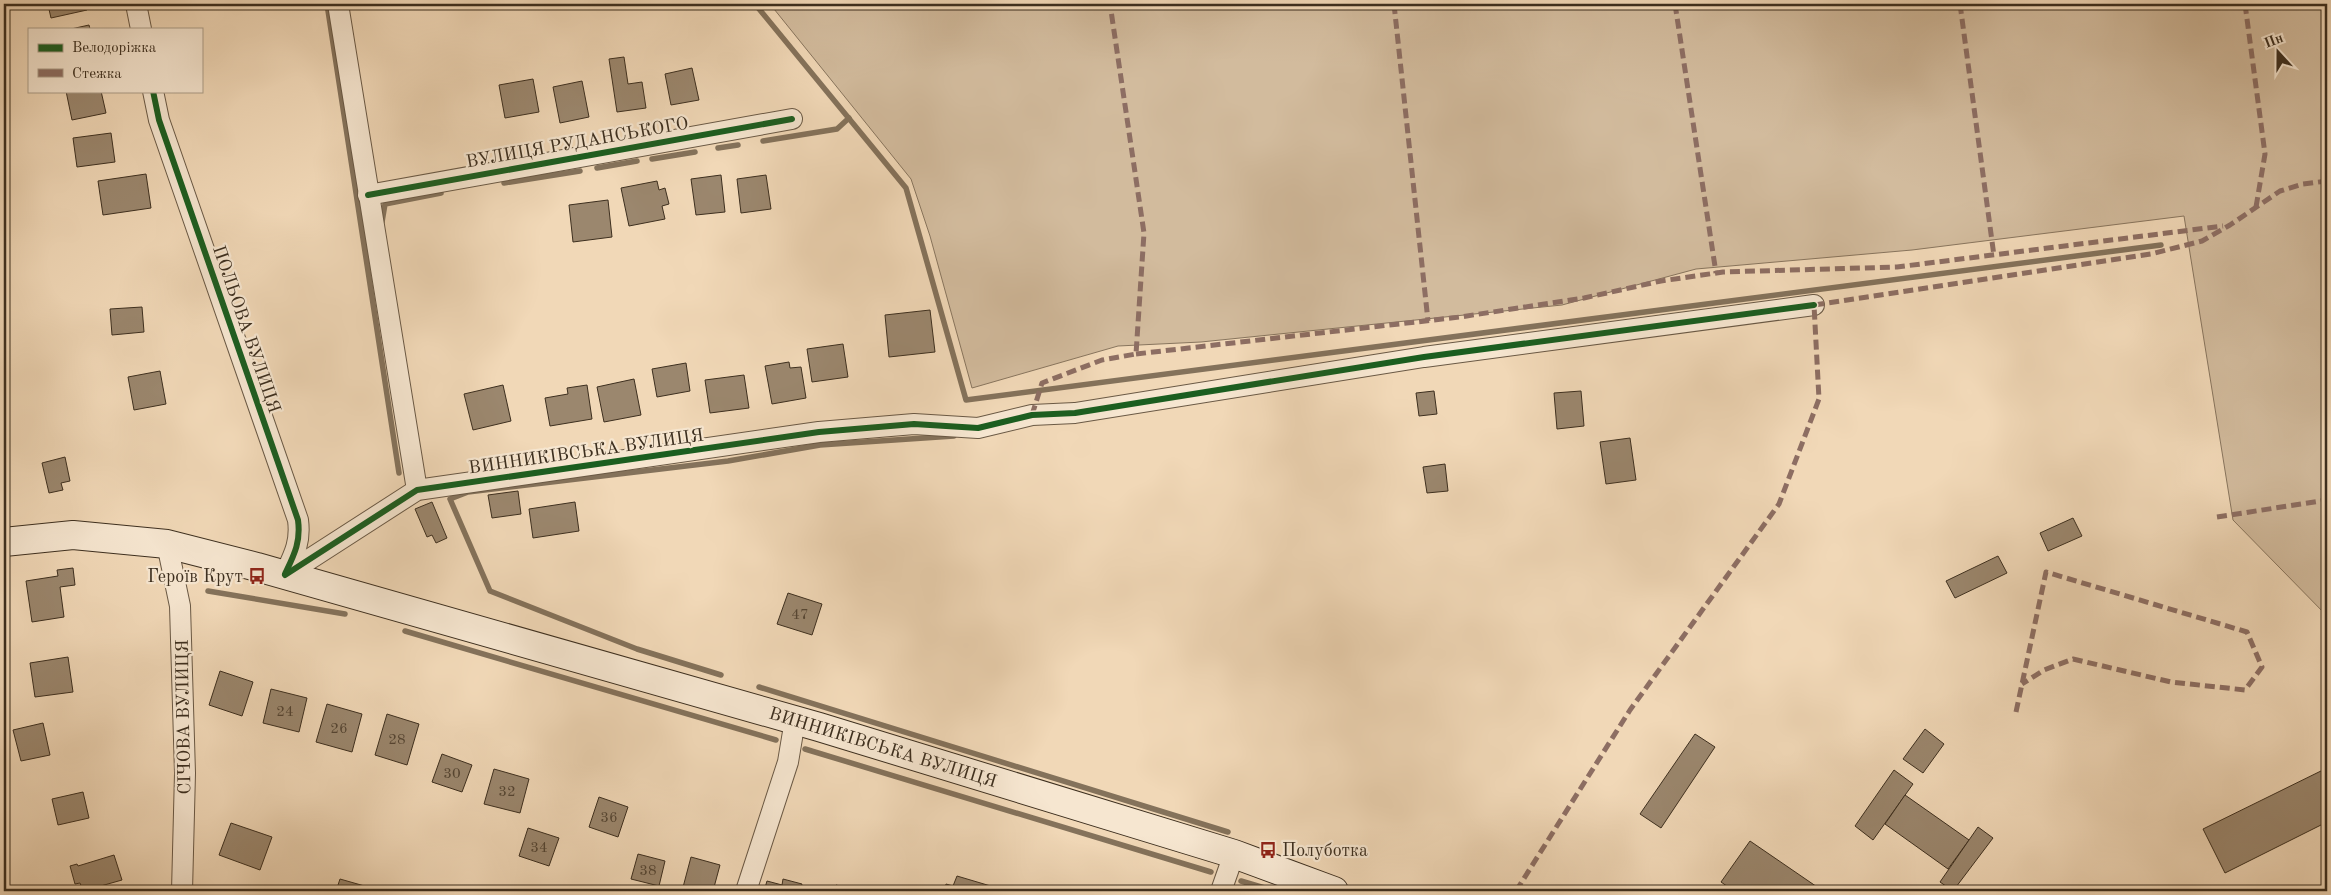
<svg xmlns="http://www.w3.org/2000/svg" width="2331" height="895" font-family="'Old Standard TT',serif">
<style>
.green{fill:#d2bb9d;stroke:#88755e}
.lines{fill:none;stroke-linecap:round;stroke-linejoin:round}
.stream{stroke:#84725b;stroke-width:5.5}
.building{fill:#9b876e;stroke:#3d2f1f}
.minor-casing{stroke:#6a5945;stroke-width:22}
.secondary-casing{stroke:#3d2f1f;stroke-width:30}
.minor{stroke:#f6e6d0;stroke-width:20}
.secondary{stroke:#f6e6d0;stroke-width:28}
.quiet{stroke:#8d6e63;stroke-width:5;stroke-dasharray:10 5;stroke-linecap:butt}
.cycleway-casing{stroke:#f6e6d0;stroke-width:9}
.cycleway{stroke:#1b5e20;stroke-width:6}
.labels{text-anchor:middle;stroke-width:4.5;stroke-linejoin:round;paint-order:stroke}
.number-label{font-size:15px;fill:#544533}
.street-label{font-size:18px;fill:#3d2f1f;stroke:#f6e6d0}
.poi-label{font-size:18px;fill:#3d2f1f;stroke:#f6e6d0;text-anchor:end}
</style>
<rect width="100%" height="100%" fill="#f1d8b7"/>
<filter id="stains"><feTurbulence type="fractalNoise" baseFrequency=".004" numOctaves="4"/><feColorMatrix values="0 0 0 0 .2 0 0 0 0 .09 0 0 0 0 .02 0 0 0 .5 -.17"/></filter>
<radialGradient id="worn" r=".72"><stop offset=".6" stop-color="#630" stop-opacity="0"/><stop offset="1" stop-color="#630" stop-opacity=".3"/></radialGradient>
<path class="green" d="M770 4H2327V616L2233 520 2184 216 1912 250 1696 269 1562 305 1201 342 1118 346 972 388 930 236 911 179Z"/>
<g class="lines">
<g class="stream">
<path d="M327 4 399 473"/>
<path d="M755 4 906 188 966 400 2161 245"/>
<path d="M763 141 837 129 849 118"/>
<path d="M718 148 738 145"/>
<path d="M652 159 695 152"/>
<path d="M597 168 637 161"/>
<path d="M504 183 580 171"/>
<path d="M382 222 385 204 441 193"/>
<path d="M208 591 345 614"/>
<path d="M405 631 776 740"/>
<path d="M721 675 637 649 490 591 450 499 468 492 728 461 820 445 954 436"/>
<path d="M759 687 1228 832"/>
<path d="M805 749 1211 872"/>
<path d="M1241 881 1275 891"/>
</g>
</g>
<g class="building">
<path d="M28 4H85L87 10 51 18 48 5 29 9Z"/>
<path d="M89 25 90 29H71Z"/>
<path d="M624 57 628 84 642 82 646 108 617 112 609 59Z"/>
<path d="M692 68 699 100 671 105 665 74Z"/>
<path d="M533 79 539 112 505 118 499 85Z"/>
<path d="M582 81 589 117 560 123 553 87Z"/>
<path d="M66 91H101L106 113 72 120Z"/>
<path d="M111 133 115 162 77 167 73 138Z"/>
<path d="M146 174 151 208 103 215 98 181Z"/>
<path d="M721 175 725 212 696 215 691 179Z"/>
<path d="M766 175 771 209 741 213 737 179Z"/>
<path d="M657 181 659 190 665 188 669 204 662 206 665 219 629 226 621 188Z"/>
<path d="M608 200 612 237 573 242 569 205Z"/>
<path d="M142 307 144 332 112 335 110 309Z"/>
<path d="M930 310 935 352 889 357 885 315Z"/>
<path d="M843 344 848 377 812 382 807 349Z"/>
<path d="M789 362 790 368 801 367 806 398 772 404 765 366Z"/>
<path d="M686 363 690 391 657 397 652 369Z"/>
<path d="M160 371 166 404 134 410 128 377Z"/>
<path d="M744 375 749 408 710 413 705 380Z"/>
<path d="M634 379 641 415 604 422 597 387Z"/>
<path d="M503 385 511 421 473 430 464 394Z"/>
<path d="M587 385 592 419 550 426 545 398 568 394 567 388Z"/>
<path d="M1434 391 1437 414 1419 416 1416 393Z"/>
<path d="M1581 391 1584 426 1557 429 1554 393Z"/>
<path d="M1630 438 1636 480 1606 484 1600 442Z"/>
<path d="M65 457 70 481 61 483 63 490 49 493 42 463Z"/>
<path d="M1445 464 1448 491 1427 493 1423 467Z"/>
<path d="M518 491 521 514 492 518 488 495Z"/>
<path d="M432 502 447 538 436 543 432 535 427 537 415 509Z"/>
<path d="M575 502 579 531 533 538 529 509Z"/>
<path d="M2073 518 2082 536 2048 551 2040 533Z"/>
<path d="M1998 556 2007 573 1955 598 1946 581Z"/>
<path d="M73 568 75 585 60 587 64 617 32 622 26 581 58 576 57 570Z"/>
<path d="M788 593 822 604 812 635 777 624Z"/>
<path d="M68 657 73 692 35 697 30 663Z"/>
<path d="M220 671 253 682 242 716 209 705Z"/>
<path d="M271 689 307 698 299 732 263 723Z"/>
<path d="M327 704 362 714 352 752 316 742Z"/>
<path d="M387 714 419 724 407 765 375 755Z"/>
<path d="M43 723 50 755 21 761 13 730Z"/>
<path d="M1925 729 1944 744 1923 773 1903 759Z"/>
<path d="M1695 734 1715 747 1661 828 1640 814Z"/>
<path d="M442 754 472 765 462 792 432 782Z"/>
<path d="M2327 768V822L2225 873 2203 829Z"/>
<path d="M494 769 529 779 520 813 484 804Z"/>
<path d="M1894 770 1913 784 1873 840 1855 826Z"/>
<path d="M83 792 89 818 58 825 52 799Z"/>
<path d="M1905 795 1969 840 1948 869 1885 824Z"/>
<path d="M599 797 628 807 618 837 589 827Z"/>
<path d="M231 823 272 837 260 870 219 855Z"/>
<path d="M1978 827 1993 838 1953 891 1940 882Z"/>
<path d="M528 828 559 838 549 866 519 856Z"/>
<path d="M1750 841 1823 891H1734L1721 882Z"/>
<path d="M638 854 665 861 659 886 631 879Z"/>
<path d="M114 855 122 880 83 891 80 883 75 884 70 866 77 864 78 866Z"/>
<path d="M691 857 720 865 713 891H682Z"/>
<path d="M957 876 994 887 993 891H944L946 884 953 886Z"/>
<path d="M340 879 368 887 367 891H336Z"/>
<path d="M783 879 802 884 800 891H764L767 881 782 885Z"/>
<path d="M836 885 857 891H835Z"/>
<path d="M887 886 903 891H885Z"/>
</g>
<g class="lines">
<g class="minor-casing">
<g id="minor">
<path d="M136 4 141 29"/>
<path d="M338 4 417 490"/>
<path d="M153 91 159 120 298 520C301 542 294 555 285 574"/>
<path d="M368 195 792 119"/>
<path d="M167 544 180 606 185 773 182 891"/>
<path d="M285 575 417 490 819 432 914 424 978 428 1032 415 1075 413 1424 357 1814 305"/>
<path d="M746 891 788 762 795 720"/>
<path d="M1221 891 1234 854"/>
</g>
</g>
<g class="secondary-casing">
<path id="secondary" d="M4 542 73 535 167 544 257 567 819 727 1234 854 1334 891"/>
</g>
<use href="#minor" class="minor"/>
<use href="#secondary" class="secondary"/>
<g class="quiet">
<path d="M1394 4 1428 321"/>
<path d="M1675 4 1716 273"/>
<path d="M1960 4 1994 256"/>
<path d="M2245 4 2265 154 2256 207"/>
<path d="M1136 354 1460 317 1584 298 1661 281 1723 272 1897 267 2223 226"/>
<path d="M1032 415 1042 383 1102 360 1136 354 1144 233 1110 4"/>
<path d="M2217 517 2327 500"/>
<path d="M2016 712 2046 572 2247 632 2262 667 2245 690 2171 682 2073 659 2044 670 2022 684"/>
<path d="M1516 891 1630 710 1779 504 1819 399 1814 305 2151 254 2202 241 2230 225 2280 191 2303 184 2327 181"/>
</g>
<g class="cycleway-casing">
<g id="cycleway">
<path d="M153 91 159 120 298 520C301 542 294 555 285 574"/>
<path d="M368 195 792 119"/>
<path d="M285 575 417 490 819 432 914 424 978 428 1032 415 1075 413 1424 357 1814 305"/>
</g>
</g>
<use href="#cycleway" class="cycleway"/>
</g>
<defs>
<g id="bus-bare" transform="scale(1.35)"><path d="M-5-6H5V4H4V6H2V4H-2V6H-4V4H-5ZM-3.5-4V0h7V-4ZM-3.5 1.2v1.5H-2V1.2ZM2 1.2v1.5H3.5V1.2Z" fill="#8f2418" stroke="#f6e6d0" stroke-width="2.5" paint-order="stroke"/></g>
</defs>
<g fill-rule="evenodd">
<use href="#bus-bare" x="257" y="576"/>
<use href="#bus-bare" x="1268" y="850"/>
</g>
<g class="labels">
<g class="number-label">
<text x="800" y="619">47</text>
<text x="285" y="716">24</text>
<text x="339" y="733">26</text>
<text x="397" y="744">28</text>
<text x="452" y="778">30</text>
<text x="507" y="796">32</text>
<text x="609" y="822">36</text>
<text x="539" y="852">34</text>
<text x="648" y="875">38</text>
</g>
<g class="street-label">
<text transform="translate(577 142) rotate(-10)" y="6">ВУЛИЦЯ РУДАНСЬКОГО</text>
<text transform="translate(247 329) rotate(71)" y="6">ПОЛЬОВА ВУЛИЦЯ</text>
<text transform="translate(586 451) rotate(-8)" y="6">ВИННИКІВСЬКА ВУЛИЦЯ</text>
<text transform="translate(183 717) rotate(-91)" y="6">СІЧОВА ВУЛИЦЯ</text>
<text transform="translate(883 747) rotate(17)" y="6">ВИННИКІВСЬКА ВУЛИЦЯ</text>
</g>
<g class="poi-label">
<text x="243" y="582">Героїв Крут</text>
<text x="1282" y="856" text-anchor="start">Полуботка</text>
</g>
</g>
<rect width="2331" height="895" fill="none" stroke="#f1d8b7" stroke-width="20"/>
<rect x="5" y="5" width="2321" height="885" fill="none" stroke="#3d2f1f" stroke-width="2.5"/>
<rect x="10" y="10" width="2311" height="875" fill="none" stroke="#3d2f1f"/>
<rect x="28" y="28" width="175" height="65" fill="#f6e6d0" stroke="#ac9d89"/>
<rect x="38" y="44" width="25" height="8" fill="#1b5e20" stroke="#ac9d89"/>
<text x="72" y="52" font-size="15" fill="#3d2f1f">Велодоріжка</text>
<rect x="38" y="69" width="25" height="8" fill="#8d6e63" stroke="#ac9d89"/>
<text x="72" y="78" font-size="15" fill="#3d2f1f">Стежка</text>
<g transform="translate(2278 52) rotate(339)" stroke="#f6e6d0" stroke-width="4" paint-order="stroke">
<path d="M0-4L9 19L0 12L-9 19Z" fill="#3d2f1f"/>
<text y="-8" font-size="14" font-weight="bold" text-anchor="middle" fill="#3d2f1f">Пн</text>
</g>
<rect width="100%" height="100%" filter="url(#stains)"/>
<rect width="100%" height="100%" fill="url(#worn)"/>
</svg>
